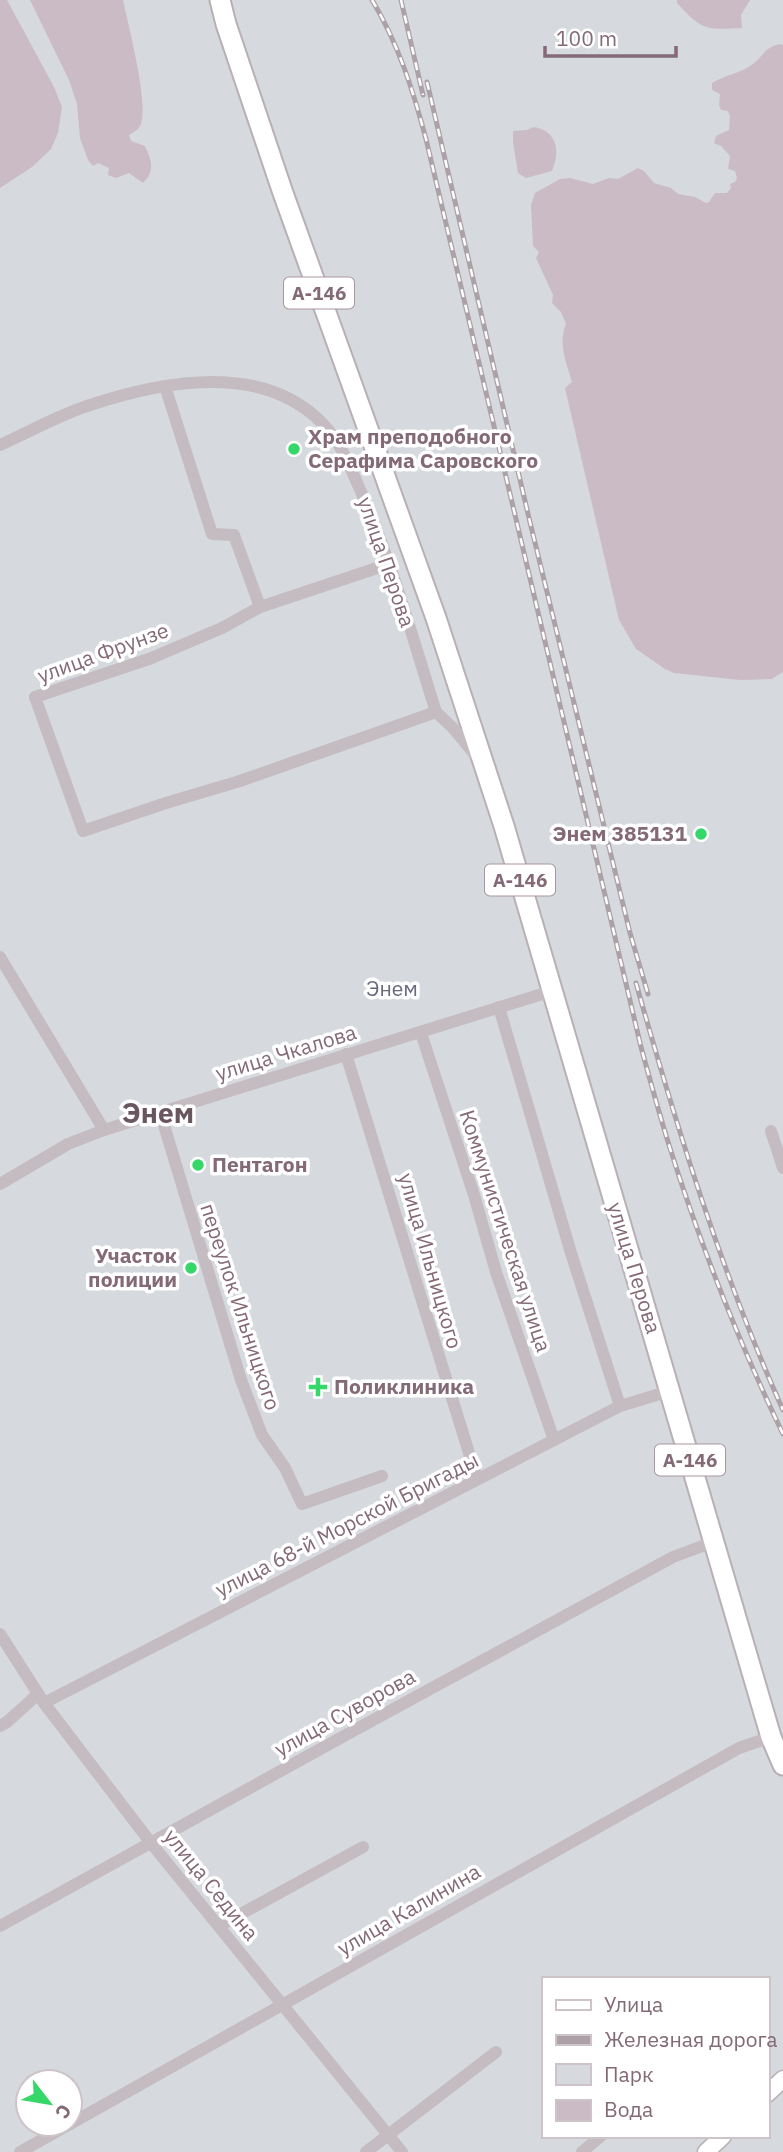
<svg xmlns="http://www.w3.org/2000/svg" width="783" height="2152" font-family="'IBM Plex Sans',sans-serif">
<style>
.green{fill:#d6d9de;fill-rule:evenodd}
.water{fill:#cabbc5}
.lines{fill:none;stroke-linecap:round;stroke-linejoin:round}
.major-casing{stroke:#b9b0b5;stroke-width:19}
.highway-casing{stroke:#b8b0b4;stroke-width:23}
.minor{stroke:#c4bcc0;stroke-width:12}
.major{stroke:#fff;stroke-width:16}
.highway{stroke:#fff;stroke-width:19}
.rail-casing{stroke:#aca1a6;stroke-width:5}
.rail{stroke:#fff;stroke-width:2.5;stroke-dasharray:8;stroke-linecap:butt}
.poi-dot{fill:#36d769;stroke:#fff;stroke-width:2.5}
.labels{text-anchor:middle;stroke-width:7;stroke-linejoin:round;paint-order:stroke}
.shield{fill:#fff;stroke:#a9969f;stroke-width:2}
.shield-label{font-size:19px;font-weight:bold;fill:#846976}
.poi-label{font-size:21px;font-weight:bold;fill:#846976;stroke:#fff;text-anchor:start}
.street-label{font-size:21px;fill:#846976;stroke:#fff}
.park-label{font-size:21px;fill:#676a7c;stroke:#fff}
.district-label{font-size:28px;font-weight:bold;fill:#6a565f;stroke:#fff}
</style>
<rect width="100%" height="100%" fill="#f5f7f8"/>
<path class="green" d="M0 0H783V2152H0ZM543 1979H767V2136H543ZM28 2082H70V2124H28Z"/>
<g class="water">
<path d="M0 0H7L54 87 62 107 58 133 51 149 32 167 0 188Z"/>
<path d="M30 0H123C128 24 149 104 141 124 139 129 134 132 129 135L131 141 145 146C151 159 156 171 143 183L129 173 116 178 108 175 109 168 98 163 93 166 88 160 80 138 77 104 69 80Z"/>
<path d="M677 0H750L741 15 742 28C705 30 702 30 677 3Z"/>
<path d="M780 44 783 45V672L772 679 740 680 674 673 665 669 636 649 619 620 565 388 572 382C566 362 558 344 566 324L561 312 552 303 553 295 536 258 539 252 533 246 531 205 535 193 560 179 570 178 593 184 609 178 618 179 638 168 644 171 654 183 671 188 678 194 695 197 706 203 709 202 715 193H727L731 188 730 184 735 182 737 178 735 171 728 169 730 156 721 146 714 143 716 136 729 130 730 116 728 111 721 110 719 105 720 94 712 90V83C725 75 742 73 753 64 765 55 763 48 780 44Z"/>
<path d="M534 127C558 131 560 152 552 171L526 178 518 173 513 142V131L527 130Z"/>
</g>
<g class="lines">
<g class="major-casing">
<g id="major">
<path d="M767 2094 783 2079"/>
<path d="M706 2152 723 2136"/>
</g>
</g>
<g class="highway-casing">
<path id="highway" d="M220 0 226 24 283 193 436 618 504 826 771 1737 783 1765"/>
</g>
<g class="minor">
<path d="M165 386 212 534 234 535 260 607"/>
<path d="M0 445C29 432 57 416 87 406 161 381 264 361 324 425 340 442 349 464 358 485 391 558 412 636 436 712L453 728 477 757"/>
<path d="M389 564 260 607 222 628 149 659 35 697 83 831 166 803 240 781 436 712"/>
<path d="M0 957 104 1130"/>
<path d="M499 1007 571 1253 620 1406"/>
<path d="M421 1033 474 1195 496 1272 554 1440"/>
<path d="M346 1054 477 1479"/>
<path d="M160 1112 241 1380 262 1435 285 1468 302 1504 382 1476"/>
<path d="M771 1131 783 1168"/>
<path d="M0 1184 68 1144 104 1130 552 991"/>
<path d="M0 1634 44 1703 151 1843 402 2152"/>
<path d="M44 1703 620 1406 670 1391"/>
<path d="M0 1726 7 1722 38 1694"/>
<path d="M0 1926 353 1731 673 1557 713 1542"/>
<path d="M219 1926 363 1847"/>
<path d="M70 2124 739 1748 771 1737"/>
<path d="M20 2152 70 2124"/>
<path d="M366 2152 496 2052"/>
<path d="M582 2152 601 2136"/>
</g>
<use href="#major" class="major"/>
<use href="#highway" class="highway"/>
<g class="rail-casing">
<g id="rail">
<path d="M372 0C398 43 413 90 426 139L641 1047C650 1080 659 1113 669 1145 700 1244 738 1340 783 1434"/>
<path d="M401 0 423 95"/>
<path d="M427 82 529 518 630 933 648 994"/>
<path d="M636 983C677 1128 721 1272 783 1410"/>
</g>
</g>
<use href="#rail" class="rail"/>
</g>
<g class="poi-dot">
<circle cx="294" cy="449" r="7"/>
<circle cx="701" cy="834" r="7"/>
<circle cx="198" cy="1165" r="7"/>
<circle cx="191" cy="1268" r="7"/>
<path d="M314.5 1376.5h7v7h7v7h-7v7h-7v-7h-7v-7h7z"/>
</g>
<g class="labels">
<g class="shield">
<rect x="284" y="277.5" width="70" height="31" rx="5"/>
<rect x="485" y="864.5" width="70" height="31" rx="5"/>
<rect x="655" y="1444.5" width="70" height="31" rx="5"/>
</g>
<g class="shield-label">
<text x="319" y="300">А-146</text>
<text x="520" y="887">А-146</text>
<text x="690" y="1467">А-146</text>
</g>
<g class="poi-label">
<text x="308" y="444">Храм преподобного<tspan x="308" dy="24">Серафима Саровского</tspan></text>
<text x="687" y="841" text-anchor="end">Энем 385131</text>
<text x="212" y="1172">Пентагон</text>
<text x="177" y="1263" text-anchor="end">Участок<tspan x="177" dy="24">полиции</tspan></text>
<text x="334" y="1394">Поликлиника</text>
</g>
<g class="street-label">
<text transform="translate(386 562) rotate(71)" y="7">улица Перова</text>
<text transform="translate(103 653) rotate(-20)" y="7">улица Фрунзе</text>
<text transform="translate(286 1053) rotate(-17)" y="7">улица Чкалова</text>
<text transform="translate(505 1231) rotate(72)" y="7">Коммунистическая улица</text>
<text transform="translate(430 1261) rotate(74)" y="7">улица Ильницкого</text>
<text transform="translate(634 1268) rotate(73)" y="7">улица Перова</text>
<text transform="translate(240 1307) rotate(72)" y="7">переулок Ильницкого</text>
<text transform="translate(347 1525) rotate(-27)" y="7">улица 68-й Морской Бригады</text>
<text transform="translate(345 1713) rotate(-29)" y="7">улица Суворова</text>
<text transform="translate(211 1885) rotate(51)" y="7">улица Седина</text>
<text transform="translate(409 1910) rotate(-30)" y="7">улица Калинина</text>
</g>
<g class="park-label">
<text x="392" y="996">Энем</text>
</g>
<g class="district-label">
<text x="158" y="1123">Энем</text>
</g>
</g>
<rect x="542" y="1977" width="228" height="161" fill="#ffffff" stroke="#cec3c8" stroke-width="2"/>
<rect x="556" y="2000" width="35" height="10" fill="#ffffff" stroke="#cec3c8" stroke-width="2"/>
<text x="604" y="2012" font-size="21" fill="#846976">Улица</text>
<rect x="556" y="2035" width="35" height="10" fill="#aca1a6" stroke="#cec3c8" stroke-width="2"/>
<text x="604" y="2047" font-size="21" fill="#846976">Железная дорога</text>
<rect x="556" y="2064" width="35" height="21" fill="#d6d9de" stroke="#cec3c8" stroke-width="2"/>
<text x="604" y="2082" font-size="21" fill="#846976">Парк</text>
<rect x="556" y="2100" width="35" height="21" fill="#cabbc5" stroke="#cec3c8" stroke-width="2"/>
<text x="604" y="2117" font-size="21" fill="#846976">Вода</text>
<g transform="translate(49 2103) rotate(121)"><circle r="33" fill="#ffffff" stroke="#cec3c8" stroke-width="2"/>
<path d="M0-5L12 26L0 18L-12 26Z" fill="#36d769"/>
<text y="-10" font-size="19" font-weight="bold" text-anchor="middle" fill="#846976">С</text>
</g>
<path d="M545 46v10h131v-10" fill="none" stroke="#846976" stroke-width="3.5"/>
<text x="556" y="46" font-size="21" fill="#846976" stroke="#ffffff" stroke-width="5" paint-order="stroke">100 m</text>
</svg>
